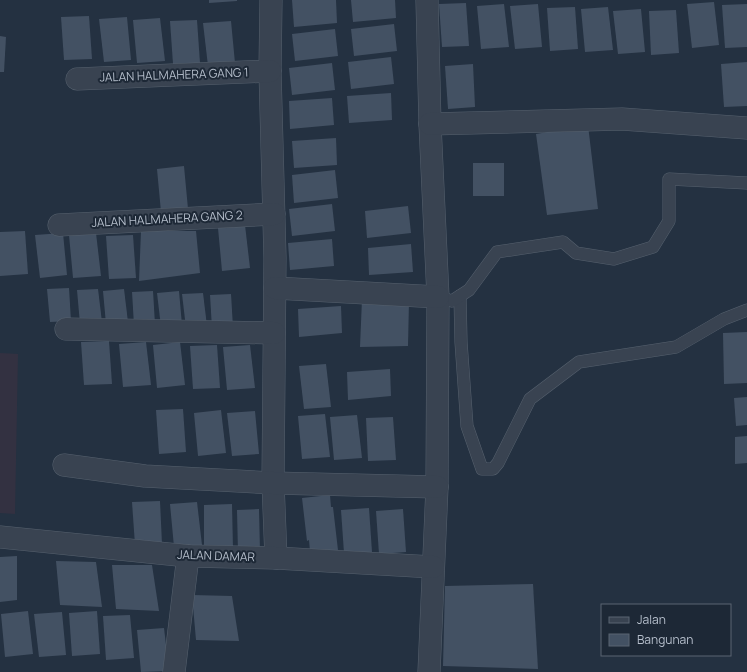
<svg xmlns="http://www.w3.org/2000/svg" width="747" height="672" font-family="Manrope,sans-serif">
<style>
.medical{fill:#333141}
.building{fill:#435163}
.lines{fill:none;stroke-linecap:round;stroke-linejoin:round}
.lane-casing{stroke:#56616e;stroke-width:13}
.street-casing{stroke:#56616e;stroke-width:23}
.lane{stroke:#394351;stroke-width:12}
.street{stroke:#394351;stroke-width:22}
.labels{text-anchor:middle;stroke-width:4;stroke-linejoin:round;paint-order:stroke}
.street-label{font-size:12px;fill:#b5becb;stroke:#1d2836}
</style>
<rect width="100%" height="100%" fill="#243141"/>
<path class="medical" d="M0 353 18 354 15 514 0 513Z"/>
<g class="building">
<path d="M209 0H237V1L209 3Z"/>
<path d="M292 0H336L337 23 294 27Z"/>
<path d="M351 0H395L396 18 353 22Z"/>
<path d="M714 2 719 45 692 48 687 4Z"/>
<path d="M466 3 469 46 442 47 439 4Z"/>
<path d="M504 4 509 47 481 49 477 6Z"/>
<path d="M538 4 542 47 515 49 510 6Z"/>
<path d="M747 4V47L725 48 722 5Z"/>
<path d="M575 7 578 49 550 51 547 8Z"/>
<path d="M608 7 613 50 585 52 581 9Z"/>
<path d="M641 9 645 52 618 54 613 11Z"/>
<path d="M676 10 679 53 651 55 649 11Z"/>
<path d="M89 16 92 59 64 60 61 17Z"/>
<path d="M127 17 131 60 104 62 99 19Z"/>
<path d="M160 18 165 61 137 63 133 20Z"/>
<path d="M197 20 200 63 173 64 170 21Z"/>
<path d="M231 21 235 63 208 66 203 23Z"/>
<path d="M394 24 397 51 354 56 351 29Z"/>
<path d="M335 29 338 56 295 61 292 34Z"/>
<path d="M0 36 6 37 4 72H0Z"/>
<path d="M391 57 394 84 351 89 348 62Z"/>
<path d="M747 62V106L724 107 721 64Z"/>
<path d="M332 63 335 90 292 95 289 68Z"/>
<path d="M473 64 475 107 448 109 445 66Z"/>
<path d="M391 93 392 120 349 123 347 96Z"/>
<path d="M332 98 334 125 290 129 289 101Z"/>
<path d="M588 125 598 209 547 215 536 134Z"/>
<path d="M336 138 337 165 294 168 292 141Z"/>
<rect x="473" y="163" width="31" height="33"/>
<path d="M184 166 188 209 161 212 157 169Z"/>
<path d="M335 170 338 198 294 203 292 175Z"/>
<path d="M332 204 335 231 292 236 289 209Z"/>
<path d="M408 206 411 233 367 238 365 211Z"/>
<path d="M245 225 250 268 222 271 218 228Z"/>
<path d="M25 231 28 274 0 276V232Z"/>
<path d="M141 231H196L200 273 139 281Z"/>
<path d="M63 233 67 275 40 278 35 235Z"/>
<path d="M96 233 101 276 73 278 69 235Z"/>
<path d="M133 235 136 278 109 279 106 236Z"/>
<path d="M332 239 334 266 290 270 288 243Z"/>
<path d="M411 244 413 272 369 275 368 248Z"/>
<path d="M69 288 71 321 50 322 47 289Z"/>
<path d="M98 289 102 322 80 324 77 290Z"/>
<path d="M124 289 128 322 106 324 103 291Z"/>
<path d="M153 291 155 324 134 325 132 292Z"/>
<path d="M179 291 182 325 161 327 157 293Z"/>
<path d="M203 293 207 326 186 328 182 294Z"/>
<path d="M231 294 233 327 212 328 210 295Z"/>
<path d="M362 299 409 301 408 346 360 347Z"/>
<path d="M341 306 342 333 299 337 298 309Z"/>
<path d="M747 332V383L724 384 723 333Z"/>
<path d="M109 341 112 384 84 385 81 342Z"/>
<path d="M146 342 151 385 123 387 119 344Z"/>
<path d="M180 342 185 385 157 388 153 345Z"/>
<path d="M217 345 220 388 193 389 190 346Z"/>
<path d="M250 345 255 388 227 390 223 347Z"/>
<path d="M326 364 331 407 304 409 299 366Z"/>
<path d="M390 369 391 396 348 400 347 372Z"/>
<path d="M747 397V425L736 426 734 398Z"/>
<path d="M183 409 186 452 159 454 156 410Z"/>
<path d="M221 410 226 453 198 456 194 413Z"/>
<path d="M255 411 259 454 232 456 227 413Z"/>
<path d="M325 414 330 457 302 459 298 416Z"/>
<path d="M357 415 362 458 334 460 330 417Z"/>
<path d="M393 417 396 460 368 461 366 418Z"/>
<path d="M747 436V463L735 464V437Z"/>
<path d="M330 495 331 507H333L338 550 310 552 309 540 307 541 302 498Z"/>
<path d="M160 501 162 544 135 545 132 502Z"/>
<path d="M197 502 202 545 174 547 170 504Z"/>
<path d="M232 504 233 549 204 550V505Z"/>
<path d="M369 508 372 552 344 553 341 510Z"/>
<path d="M259 509 260 552 238 553 237 510Z"/>
<path d="M403 509 406 552 379 554 376 511Z"/>
<path d="M17 556V600L0 602V557Z"/>
<path d="M56 561 96 562 102 607 60 605Z"/>
<path d="M112 565H152L159 611 116 609Z"/>
<path d="M533 584 538 669 443 666 445 586Z"/>
<path d="M192 595 232 596 239 641 196 640Z"/>
<path d="M28 611 33 654 5 657 1 614Z"/>
<path d="M97 611 100 654 72 656 69 613Z"/>
<path d="M62 612 66 655 39 657 34 614Z"/>
<path d="M130 615 134 658 106 660 103 616Z"/>
<path d="M164 628 169 671 141 672 137 630Z"/>
</g>
<g class="lines">
<g class="lane-casing">
<g id="lane">
<path d="M460 296 461 342 467 426 482 469H493L498 463 530 399 579 362 676 347 724 319 747 310"/>
<path d="M438 297 452 301 469 290 497 252 563 242 576 253 614 259 653 247 669 221V179L747 183"/>
</g>
</g>
<g class="street-casing">
<g id="street">
<path d="M271 0 270 71 275 258 273 483 276 558"/>
<path d="M427 0 430 124 438 297 437 487 429 672"/>
<path d="M77 79 270 71"/>
<path d="M430 124 622 119 747 128"/>
<path d="M59 225 274 214"/>
<path d="M275 288 438 297"/>
<path d="M66 329 274 333"/>
<path d="M64 465 145 476 273 483 437 487"/>
<path d="M0 537 188 556 276 558 433 567"/>
<path d="M174 672 188 556"/>
</g>
</g>
<use href="#lane" class="lane"/>
<use href="#street" class="street"/>
</g>
<g class="labels">
<g class="street-label">
<text transform="translate(174 75) rotate(-2)" y="4">JALAN HALMAHERA GANG 1</text>
<text transform="translate(167 219) rotate(-3)" y="4">JALAN HALMAHERA GANG 2</text>
<text transform="translate(216 556) rotate(2)" y="4">JALAN DAMAR</text>
</g>
</g>
<rect x="601" y="604" width="130" height="52" fill="#1d2836" stroke="#5a6472"/>
<rect x="609" y="617" width="20" height="6" fill="#394351" stroke="#5a6472"/>
<text x="637" y="624" font-size="12" fill="#b5becb">Jalan</text>
<rect x="609" y="634" width="20" height="12" fill="#435163" stroke="#5a6472"/>
<text x="637" y="644" font-size="12" fill="#b5becb">Bangunan</text>
</svg>
